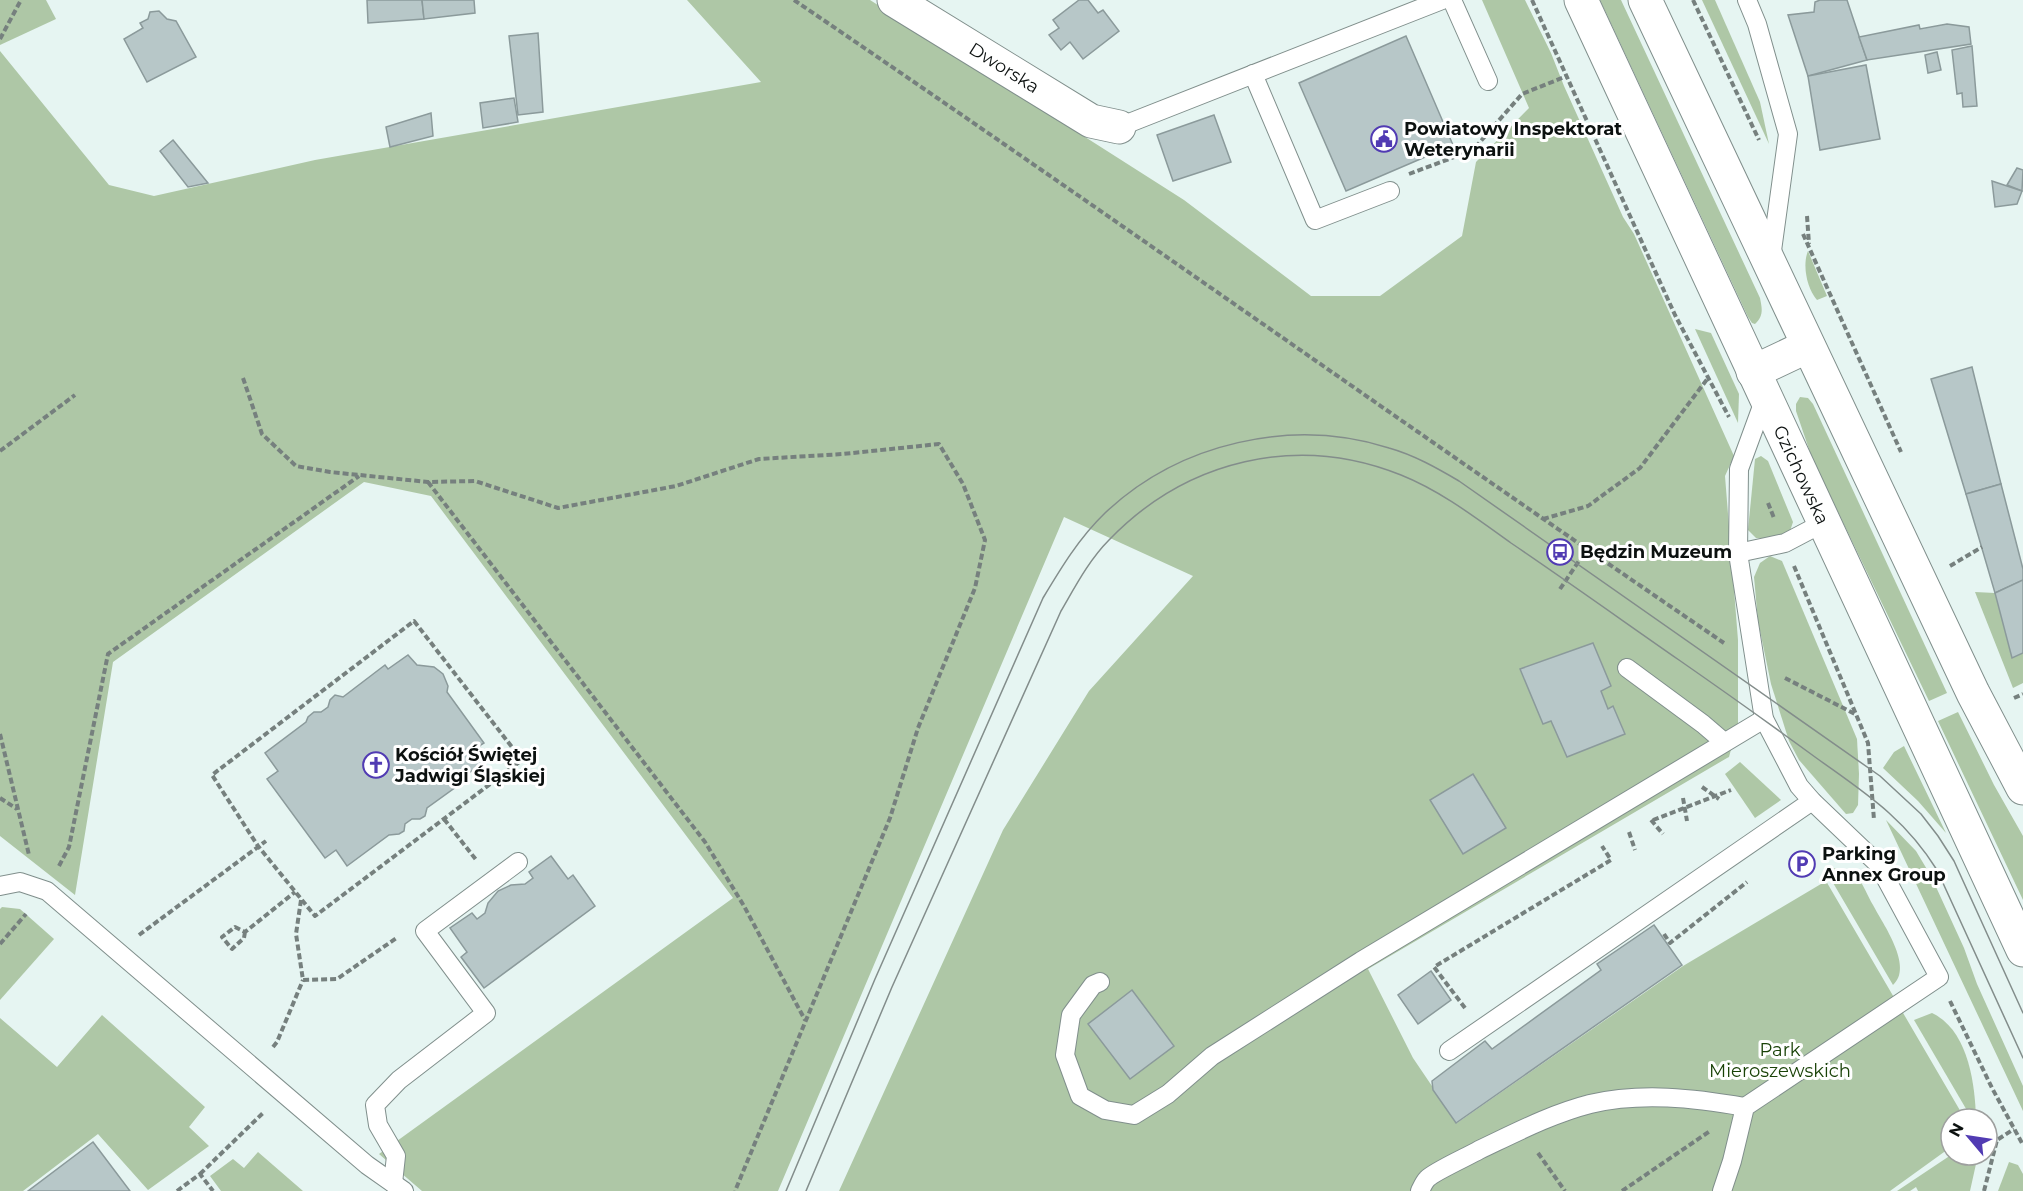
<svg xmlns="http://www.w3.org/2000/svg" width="2023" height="1191" font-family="Montserrat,sans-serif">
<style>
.green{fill:#aec7a6}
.building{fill:#b7c7c8;stroke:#8b9a9b;stroke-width:1.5}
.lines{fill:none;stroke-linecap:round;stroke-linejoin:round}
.service-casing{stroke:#808f8c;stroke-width:20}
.minor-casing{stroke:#808f8c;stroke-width:35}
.tertiary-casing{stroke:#808f8c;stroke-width:35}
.path{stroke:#76807e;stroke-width:4;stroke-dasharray:6 3;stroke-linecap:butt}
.service{stroke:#fff;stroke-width:18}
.minor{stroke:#fff;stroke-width:33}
.tertiary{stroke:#fff;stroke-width:33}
.tram{stroke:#838d8b;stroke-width:1.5}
.labels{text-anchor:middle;stroke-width:6;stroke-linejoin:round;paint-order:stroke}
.street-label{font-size:18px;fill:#0c1110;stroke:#fff}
.poi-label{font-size:18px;font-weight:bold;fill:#0c1110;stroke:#fff;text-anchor:start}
.park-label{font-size:18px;fill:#194207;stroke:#fff}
</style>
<rect width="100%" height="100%" fill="#e6f5f2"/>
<g class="green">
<path d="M0 0H46L56 19 0 45Z"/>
<path d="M687 0H870L1184 200 1311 296H1380L1462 236 1476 162 1529 108 1482 0H1525L1551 53 1564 86 1623 217 1634 234 1734 456 1725 476 1738 640V724L1729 757 1727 758 1368 969 1413 1058 1457 1123 1683 966 1826 881 1965 1119H1951V1147L1890 1191H839L1003 830 1089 691 1193 576 1064 517 778 1191H422L379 1154 733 898 431 496 364 482 113 662 75 895 0 836V51L109 185 154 196 315 160 761 82Z"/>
<path d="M1600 0H1621L1760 298C1762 308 1764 316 1755 324L1752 323 1748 317Z"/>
<path d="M1702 0H1715L1760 102 1769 144Z"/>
<path d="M1808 251 1827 296 1817 300C1807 289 1802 265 1808 251Z"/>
<path d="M1695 329 1711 333 1739 394 1738 423Z"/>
<path d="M1800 397 1808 398 1813 404 1947 693 1929 701 1812 458 1796 411V404Z"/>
<path d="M1761 456 1768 461 1793 522 1790 531 1769 539 1756 538 1748 530 1755 459Z"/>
<path d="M1770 556 1782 561 1857 739 1859 774 1858 805 1853 813 1846 814 1799 760 1789 741 1771 684 1758 621 1754 577 1760 563Z"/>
<path d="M1975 592 1995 593 2012 658 2023 653V683L2013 688Z"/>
<path d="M1958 712 1994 785 2023 836V900L1938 721Z"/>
<path d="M1904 746 1946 833 1918 801 1883 768 1894 752Z"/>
<path d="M1740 762 1781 800 1755 818 1725 774Z"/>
<path d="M1886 820 1916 851 1931 876 1964 948 1977 984 2023 1086V1111Z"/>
<path d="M1830 868C1838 868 1851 871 1857 877 1863 883 1868 897 1873 905 1883 924 1914 967 1893 985L1829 876Z"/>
<path d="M2 907 20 909 54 939 0 1000V909Z"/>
<path d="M1932 1013C1968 1030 1975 1083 1976 1119H1972L1914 1020Z"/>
<path d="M102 1015 205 1107 189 1127 209 1146 148 1190 98 1134 23 1191H0V1018L57 1067Z"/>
<path d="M258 1152 303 1191H221L210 1176 233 1159 244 1168Z"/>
<path d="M1951 1155H1978L1970 1191H1918L1916 1187 1910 1191H1897Z"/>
<path d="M2009 1162 2018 1165 2023 1174V1191H1998Z"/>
</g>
<g class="building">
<path d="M367 0H422L424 19 368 23Z"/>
<path d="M422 0H474L475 13 424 19Z"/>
<path d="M1079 0H1088L1098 13 1103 10 1119 31 1083 59 1070 42 1061 50 1049 35 1059 28 1053 20Z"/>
<path d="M1820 0H1847L1867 60 1808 76 1788 15 1814 12 1815 2Z"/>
<path d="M159 11 167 19 176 21 196 57 147 82 124 39 143 28 140 23 148 19 150 12Z"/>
<path d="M1947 24 1969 27 1971 44 1867 60 1859 37 1919 25 1920 29Z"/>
<path d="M538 33 543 112 518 115 509 36Z"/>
<path d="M1406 36 1453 145 1346 191 1299 83Z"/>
<path d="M1972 46 1977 106 1963 107 1962 93 1957 94 1952 50Z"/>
<path d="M1937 52 1941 70 1928 73 1925 55Z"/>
<path d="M1866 65 1880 139 1820 150 1808 76Z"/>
<path d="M514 98 518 122 483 128 480 103Z"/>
<path d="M431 113 433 136 390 147 386 127Z"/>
<path d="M1214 115 1231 162 1173 181 1157 135Z"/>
<path d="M173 140 208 183 188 187 160 151Z"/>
<path d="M2017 168 2023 170 2022 191 2007 185Z"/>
<path d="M1992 181 2022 191 2017 204 1995 207Z"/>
<path d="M1972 367 2001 484 1966 494 1931 379Z"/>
<path d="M2001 484 2023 569V580L1995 593 1966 494Z"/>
<path d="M2023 580V653L2012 658 1995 593Z"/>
<path d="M1593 643 1611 686 1601 691 1608 709 1613 706 1625 734 1567 757 1551 721 1543 724 1520 669Z"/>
<path d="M408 655 417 665 434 667 443 674 448 686 447 692 484 743 479 746 488 759 465 776 467 779 427 808 425 816 420 819H412L405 824 404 831 399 834 389 835 347 866 336 850 325 858 267 779 278 771 265 753 306 722 308 717 314 712H321L328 707 330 700 335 695 343 697 385 665 388 669Z"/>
<path d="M1473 774 1506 828 1463 854 1430 800Z"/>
<path d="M551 856 568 879 573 875 595 906 484 988 461 957 467 952 450 928 472 913 477 919 485 913 488 903 498 891 511 885 525 884 533 878 529 872Z"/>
<path d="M1654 925 1682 965 1456 1123 1433 1090 1432 1081 1485 1041 1492 1049 1601 970 1597 964Z"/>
<path d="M1431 971 1451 1000 1418 1024 1398 995Z"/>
<path d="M1132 990 1174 1046 1130 1079 1088 1024Z"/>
<path d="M93 1142 130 1191H28Z"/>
</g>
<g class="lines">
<g class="service-casing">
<g id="service">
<path d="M1452 0 1488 81"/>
<path d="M1747 0 1757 24 1788 134 1771 258"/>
<path d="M1253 74 1315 220 1390 191"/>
<path d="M1119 127 1442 0"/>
<path d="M1738 553 1785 543 1823 523"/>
<path d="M1627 668 1703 724 1724 742"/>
<path d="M0 886 20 882 47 891 367 1165 404 1191"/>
<path d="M1100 982 1093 985 1071 1015 1065 1055 1080 1096 1105 1110 1134 1115 1168 1094 1212 1056 1361 961 1764 719"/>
<path d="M1449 1051 1812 801"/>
<path d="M393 1183 396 1156 378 1125 375 1105 399 1080 486 1013 425 931 518 862"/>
<path d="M1420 1191C1422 1187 1424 1182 1427 1179 1433 1172 1469 1156 1479 1150 1515 1133 1551 1114 1590 1104 1641 1092 1694 1098 1745 1107"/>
<path d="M1722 1191 1732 1161 1745 1107 1939 977 1878 864 1812 801 1799 786 1764 719 1738 553 1739 469 1765 398"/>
</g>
</g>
<g class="minor-casing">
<path id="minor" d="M894 0 1091 121 1119 127"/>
</g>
<g class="tertiary-casing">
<g id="tertiary">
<path d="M1581 0 2023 950"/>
<path d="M1645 0 1973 693 2023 788"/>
<path d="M1753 372 1808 346"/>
</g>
</g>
<g class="path">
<path d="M794 0C1106 212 1413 431 1724 643"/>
<path d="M1532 0 1675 315 1729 417"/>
<path d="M1693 0 1759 140"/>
<path d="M0 39 21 0"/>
<path d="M1409 174 1473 150 1522 94 1567 76"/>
<path d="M1807 216 1809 244"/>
<path d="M1803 234 1901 452"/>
<path d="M243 378 262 434 296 466 330 472 428 482 475 481 558 508 676 486 759 459 843 454 939 444 963 484 985 540 975 588 918 728 890 818 735 1191"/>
<path d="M0 451 75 395"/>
<path d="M428 482 705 842 744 906 805 1020"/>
<path d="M1768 503 1774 518"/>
<path d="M1543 519 1588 506 1640 468 1708 378"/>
<path d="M1794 566 1868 743 1874 820"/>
<path d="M1950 566 1982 547"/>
<path d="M1560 589 1587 549"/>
<path d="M414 621 522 760 315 916 258 846 212 775Z"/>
<path d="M1785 678 1857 715"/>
<path d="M2014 698 2023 694"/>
<path d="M0 734 29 855"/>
<path d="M1702 787 1719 799"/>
<path d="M0 798 17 809"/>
<path d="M1683 798 1687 821"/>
<path d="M444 819 477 861"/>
<path d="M1651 820 1663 834"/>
<path d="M1653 820 1731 790"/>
<path d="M1629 832 1635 850"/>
<path d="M59 866 69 847 108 654 359 476"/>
<path d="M301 900 296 934 303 980 337 979 398 937"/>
<path d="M245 932 244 938 232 949 222 937 235 927 245 932 295 892"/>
<path d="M1664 934 1670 943 1747 882"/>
<path d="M139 935 266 841"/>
<path d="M0 944 26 914"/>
<path d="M1950 1001 1992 1088 2023 1145"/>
<path d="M1465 1008 1434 967 1611 860 1602 846"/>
<path d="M273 1047 277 1042 303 980"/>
<path d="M1538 1153 1565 1191"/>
<path d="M200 1174 264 1112"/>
<path d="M177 1191 200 1174 213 1191"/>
<path d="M1622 1191 1710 1131"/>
<path d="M1984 1191 1997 1140 2014 1129"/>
</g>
<use href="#service" class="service"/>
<use href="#minor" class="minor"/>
<use href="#tertiary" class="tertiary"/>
<g class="tram">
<path d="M786 1191 875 979 1043 598C1061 568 1079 538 1105 513 1179 443 1291 417 1389 448 1414 455 1437 468 1459 481L1880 776 1921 814 1938 836 1954 861 2023 1013"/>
<path d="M806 1191 892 987 1061 611C1075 587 1089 560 1109 540 1186 460 1297 433 1401 475 1441 491 1476 518 1511 543 1567 581 1623 621 1679 660 1725 692 1770 724 1815 757 1865 793 1904 817 1937 870L2023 1058"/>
</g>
</g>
<defs>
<g id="civic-ring" transform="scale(1.35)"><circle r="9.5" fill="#fff" stroke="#513bb3" stroke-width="1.5"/><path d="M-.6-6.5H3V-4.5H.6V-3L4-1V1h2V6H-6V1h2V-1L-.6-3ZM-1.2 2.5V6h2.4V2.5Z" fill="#513bb3"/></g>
<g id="bus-ring" transform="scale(1.35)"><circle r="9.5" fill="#fff" stroke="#513bb3" stroke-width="1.5"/><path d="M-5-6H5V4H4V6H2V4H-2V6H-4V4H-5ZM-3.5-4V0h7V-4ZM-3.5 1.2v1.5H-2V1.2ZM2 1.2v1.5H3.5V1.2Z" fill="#513bb3"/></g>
<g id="church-ring" transform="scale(1.35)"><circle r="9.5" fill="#fff" stroke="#513bb3" stroke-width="1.5"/><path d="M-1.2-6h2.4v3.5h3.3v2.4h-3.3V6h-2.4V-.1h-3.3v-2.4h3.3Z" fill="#513bb3"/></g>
<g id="parking-ring" transform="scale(1.35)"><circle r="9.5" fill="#fff" stroke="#513bb3" stroke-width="1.5"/><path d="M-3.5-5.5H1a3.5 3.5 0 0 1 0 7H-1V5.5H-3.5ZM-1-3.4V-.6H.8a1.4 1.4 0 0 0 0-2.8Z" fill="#513bb3"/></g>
</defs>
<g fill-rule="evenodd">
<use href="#civic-ring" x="1384" y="139"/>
<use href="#bus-ring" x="1560" y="552"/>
<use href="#church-ring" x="376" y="765"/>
<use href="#parking-ring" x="1802" y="864"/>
</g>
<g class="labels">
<g class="street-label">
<text transform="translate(1004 68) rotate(32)" y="6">Dworska</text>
<text transform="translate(1801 475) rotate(65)" y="6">Gzichowska</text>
</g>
<g class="poi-label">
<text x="1404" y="135">Powiatowy Inspektorat<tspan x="1404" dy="21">Weterynarii</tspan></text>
<text x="1580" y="558">Będzin Muzeum</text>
<text x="395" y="761">Kościół Świętej<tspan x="395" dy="21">Jadwigi Śląskiej</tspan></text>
<text x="1822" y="860">Parking<tspan x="1822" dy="21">Annex Group</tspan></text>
</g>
<g class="park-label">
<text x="1780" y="1056">Park<tspan x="1780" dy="21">Mieroszewskich</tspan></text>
</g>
</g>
<g transform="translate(1969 1137) rotate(299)"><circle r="28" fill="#ffffff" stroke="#9ea09f" stroke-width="1.5"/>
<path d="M0-4.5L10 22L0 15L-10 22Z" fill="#513bb3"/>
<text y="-9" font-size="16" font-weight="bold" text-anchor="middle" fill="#0c1110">N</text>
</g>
</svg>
